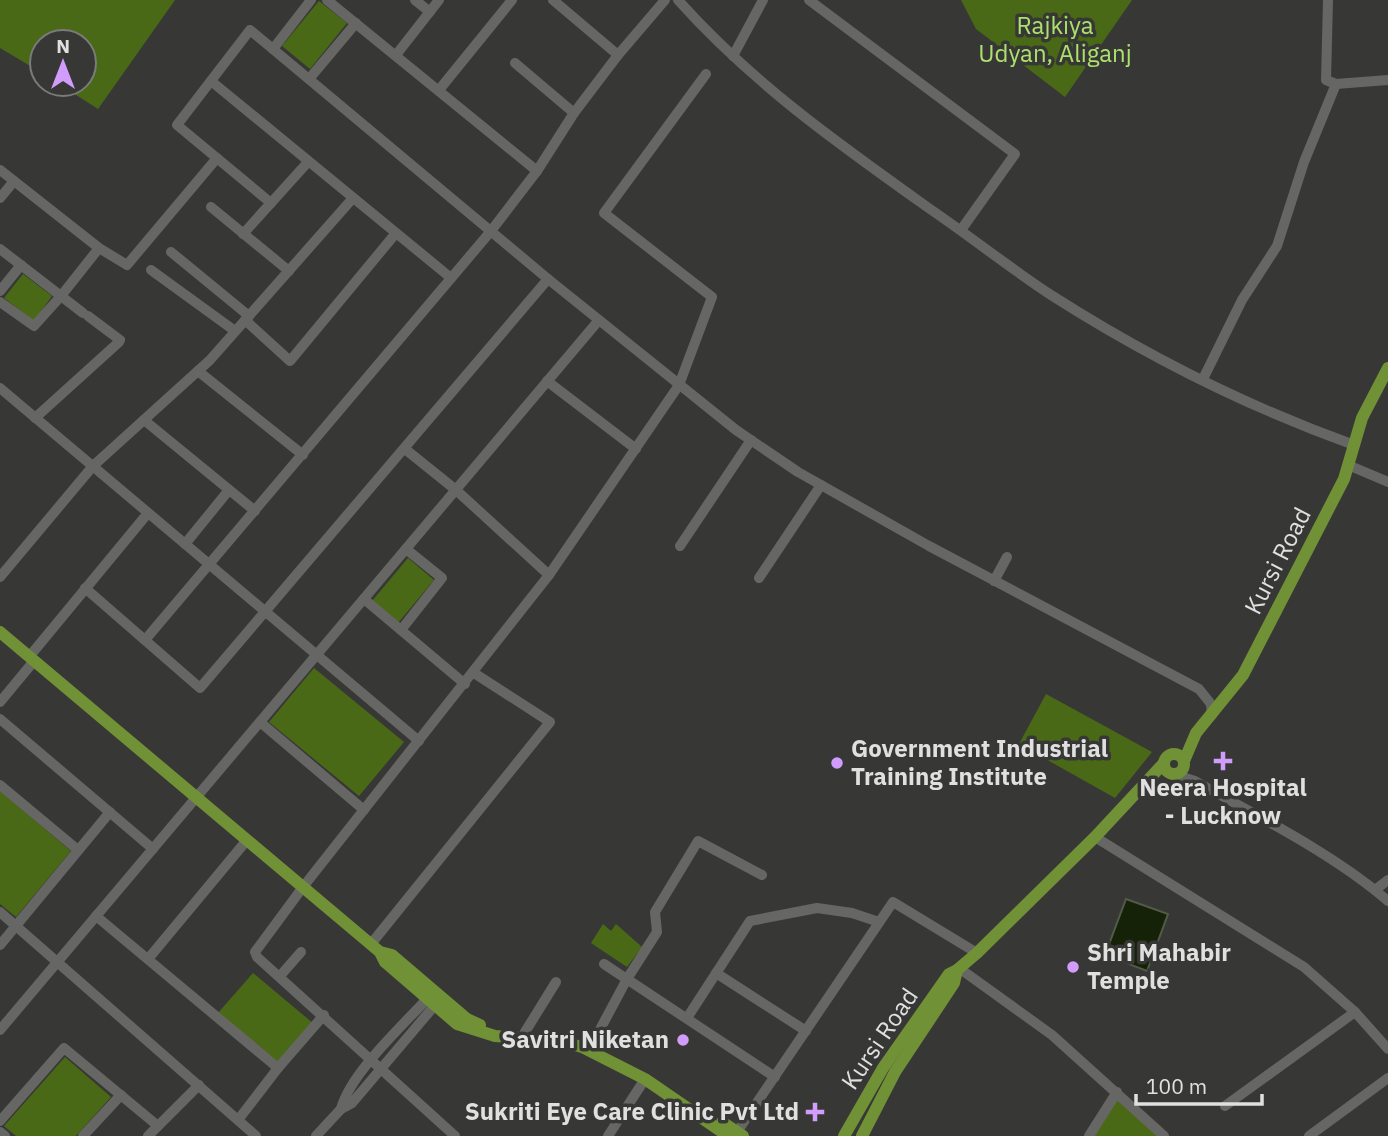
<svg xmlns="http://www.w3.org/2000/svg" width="1388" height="1136" font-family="'IBM Plex Sans',sans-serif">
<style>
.green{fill:#496917}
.water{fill:#162207;stroke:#525b48;stroke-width:2}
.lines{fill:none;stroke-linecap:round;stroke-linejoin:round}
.minor{stroke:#666764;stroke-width:10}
.major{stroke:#709135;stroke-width:12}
.poi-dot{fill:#d29cfd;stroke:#373836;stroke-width:2.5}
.labels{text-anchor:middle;stroke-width:7;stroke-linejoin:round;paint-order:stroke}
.park-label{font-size:24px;fill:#ade06d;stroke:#373836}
.street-label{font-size:24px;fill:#dfe0df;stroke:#373836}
.poi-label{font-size:24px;font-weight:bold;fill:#dfe0df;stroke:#373836;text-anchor:start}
</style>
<rect width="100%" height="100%" fill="#373836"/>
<g class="green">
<path d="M0 0H175L98 109 59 84H84V42H42V73L0 48Z"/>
<path d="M961 0H1132L1065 97 976 29Z"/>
<path d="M319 1 347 23 310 69 282 46Z"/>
<path d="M23 274 52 296 34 321 4 298Z"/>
<path d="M408 558 434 580 398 623 372 601Z"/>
<path d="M314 668 404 742 359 796 269 722Z"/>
<path d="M1046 694 1152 752 1115 798 1019 744Z"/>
<path d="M0 791 71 851 16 917 0 904Z"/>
<path d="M603 924 611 931 616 924 642 947 627 967 591 943Z"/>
<path d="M253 973 314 1024 280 1064 218 1013Z"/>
<path d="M65 1057 111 1097 76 1136H16L4 1126Z"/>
<path d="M1117 1097 1160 1136H1092Z"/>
</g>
<path class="water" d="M1126 899 1168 914 1147 971 1105 955Z"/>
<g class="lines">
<g class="minor">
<path d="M327 0 537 171"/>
<path d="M415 0 430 12"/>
<path d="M553 0 618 55"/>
<path d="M678 0C752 83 840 145 930 209 971 237 1010 268 1051 295 1145 355 1248 407 1354 445"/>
<path d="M809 0 1015 154 961 230"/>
<path d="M1328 0 1326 80 1336 84 1388 80"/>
<path d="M273 49 311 0"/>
<path d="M396 55 439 0"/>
<path d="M733 56 763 0"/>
<path d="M515 63 574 113"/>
<path d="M309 79 356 23"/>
<path d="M211 81 451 278"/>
<path d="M439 90 512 0"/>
<path d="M0 170 99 248 127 265 217 158"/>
<path d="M0 198 14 181"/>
<path d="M271 203 177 125 250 30 548 279 736 430 798 472 929 546 1199 689 1211 704 1212 715"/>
<path d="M211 207 289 271"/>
<path d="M243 234 308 162"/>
<path d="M0 249 83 313"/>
<path d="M171 252 249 316"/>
<path d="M151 270 235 331"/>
<path d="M0 291 21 265"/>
<path d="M0 302 34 326 61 296 99 248"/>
<path d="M245 320 290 361 396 233"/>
<path d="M198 371 303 455"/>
<path d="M1203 379 1242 300 1277 246 1304 162 1336 84"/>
<path d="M547 381 636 449"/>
<path d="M0 388 419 741"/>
<path d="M35 418 119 342 120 340 88 316"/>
<path d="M144 420 255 511"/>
<path d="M405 449 456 490 549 575"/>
<path d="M1348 465 1388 482"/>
<path d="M185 544 229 490"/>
<path d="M680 546 751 440"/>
<path d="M0 577 93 466 210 360 353 198"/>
<path d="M759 578 821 485"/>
<path d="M994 581 1007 557"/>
<path d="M85 588 200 688 548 279"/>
<path d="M364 599 465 684"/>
<path d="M401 630 442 578 406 549"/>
<path d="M145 640 491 231 537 171 574 113 618 55 665 0"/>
<path d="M29 657 148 513"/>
<path d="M0 702 34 661"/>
<path d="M0 719 153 849"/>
<path d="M260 722 364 810"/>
<path d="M1176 775 1195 781C1257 816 1334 854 1388 901"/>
<path d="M0 785 78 850"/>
<path d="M1095 837 1304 967 1355 1012 1388 1049"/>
<path d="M1375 890 1388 880"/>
<path d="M0 912 256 1136"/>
<path d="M96 916 278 1068"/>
<path d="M371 944 550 722 474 673"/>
<path d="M0 945 110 812"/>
<path d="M148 959 247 840"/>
<path d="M604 964 775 1077"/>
<path d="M959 968 1052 1035 1164 1136"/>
<path d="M716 973 806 1031"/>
<path d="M280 976 301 952"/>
<path d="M687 1018 750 921 817 908 852 913 879 922"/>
<path d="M0 1030 599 320"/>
<path d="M525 1032 556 982"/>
<path d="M589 1050 627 979 657 932 655 912 698 841 762 875"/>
<path d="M1225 1106 1355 1012"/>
<path d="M341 1109C350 1074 402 1026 427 999L433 997"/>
<path d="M238 1120 278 1068 324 1015"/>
<path d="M0 1121 64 1048 158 1126"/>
<path d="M0 1132 5 1136"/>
<path d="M737 1132 893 902 977 953"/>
<path d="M83 1136 121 1095"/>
<path d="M148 1136 199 1085"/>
<path d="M316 1136 341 1109 352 1103 435 1005 438 997"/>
<path d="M455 1136 257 957 255 952 303 887 549 575 679 385 712 297 604 213 706 74"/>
<path d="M608 1136 645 1079"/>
<path d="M1089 1136 1117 1092"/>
<path d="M1309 1136 1388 1078"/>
</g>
<g class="major">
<path d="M0 632 380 952 385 962 457 1024 495 1036 559 1041 582 1047 645 1079 728 1136"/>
<circle cx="1174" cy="764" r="10"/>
<path d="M1184 761 1196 733 1243 675 1344 479 1362 418 1388 368"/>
<path d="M380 952 392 955 467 1019 480 1025"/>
<path d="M722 1122 743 1136"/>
<path d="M844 1136 883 1068 949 974 957 970 977 953 1095 837 1164 763"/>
<path d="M862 1136 895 1072 954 983 957 970"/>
</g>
</g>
<g class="poi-dot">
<path d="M1219.5 750.5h7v7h7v7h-7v7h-7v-7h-7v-7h7z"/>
<circle cx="837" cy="763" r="7"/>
<circle cx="1073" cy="967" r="7"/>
<circle cx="683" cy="1040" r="7"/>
<path d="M811.5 1101.5h7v7h7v7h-7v7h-7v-7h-7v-7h7z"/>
</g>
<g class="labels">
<g class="park-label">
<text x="1055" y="34">Rajkiya<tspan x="1055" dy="28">Udyan, Aliganj</tspan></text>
</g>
<g class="street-label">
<text transform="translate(1278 561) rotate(-63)" y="8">Kursi Road</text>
<text transform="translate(880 1039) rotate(-56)" y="8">Kursi Road</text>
</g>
<g class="poi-label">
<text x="851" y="757">Government Industrial<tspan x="851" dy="28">Training Institute</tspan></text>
<text x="1223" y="796" text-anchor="middle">Neera Hospital<tspan x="1223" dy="28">- Lucknow</tspan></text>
<text x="1087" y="961">Shri Mahabir<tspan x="1087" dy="28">Temple</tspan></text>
<text x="669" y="1048" text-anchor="end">Savitri Niketan</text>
<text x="799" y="1120" text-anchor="end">Sukriti Eye Care Clinic Pvt Ltd</text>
</g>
</g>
<g transform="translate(63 63)"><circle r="33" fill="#373836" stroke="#7a7b7a" stroke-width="2"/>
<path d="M0-5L12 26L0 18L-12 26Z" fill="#d29cfd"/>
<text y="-10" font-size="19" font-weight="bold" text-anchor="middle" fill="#dfe0df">N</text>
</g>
<path d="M1136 1094v10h126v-10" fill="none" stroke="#dfe0df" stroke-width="3.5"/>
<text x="1146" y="1094" font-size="21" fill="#dfe0df" stroke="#373836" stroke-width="5" paint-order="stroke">100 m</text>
</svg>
